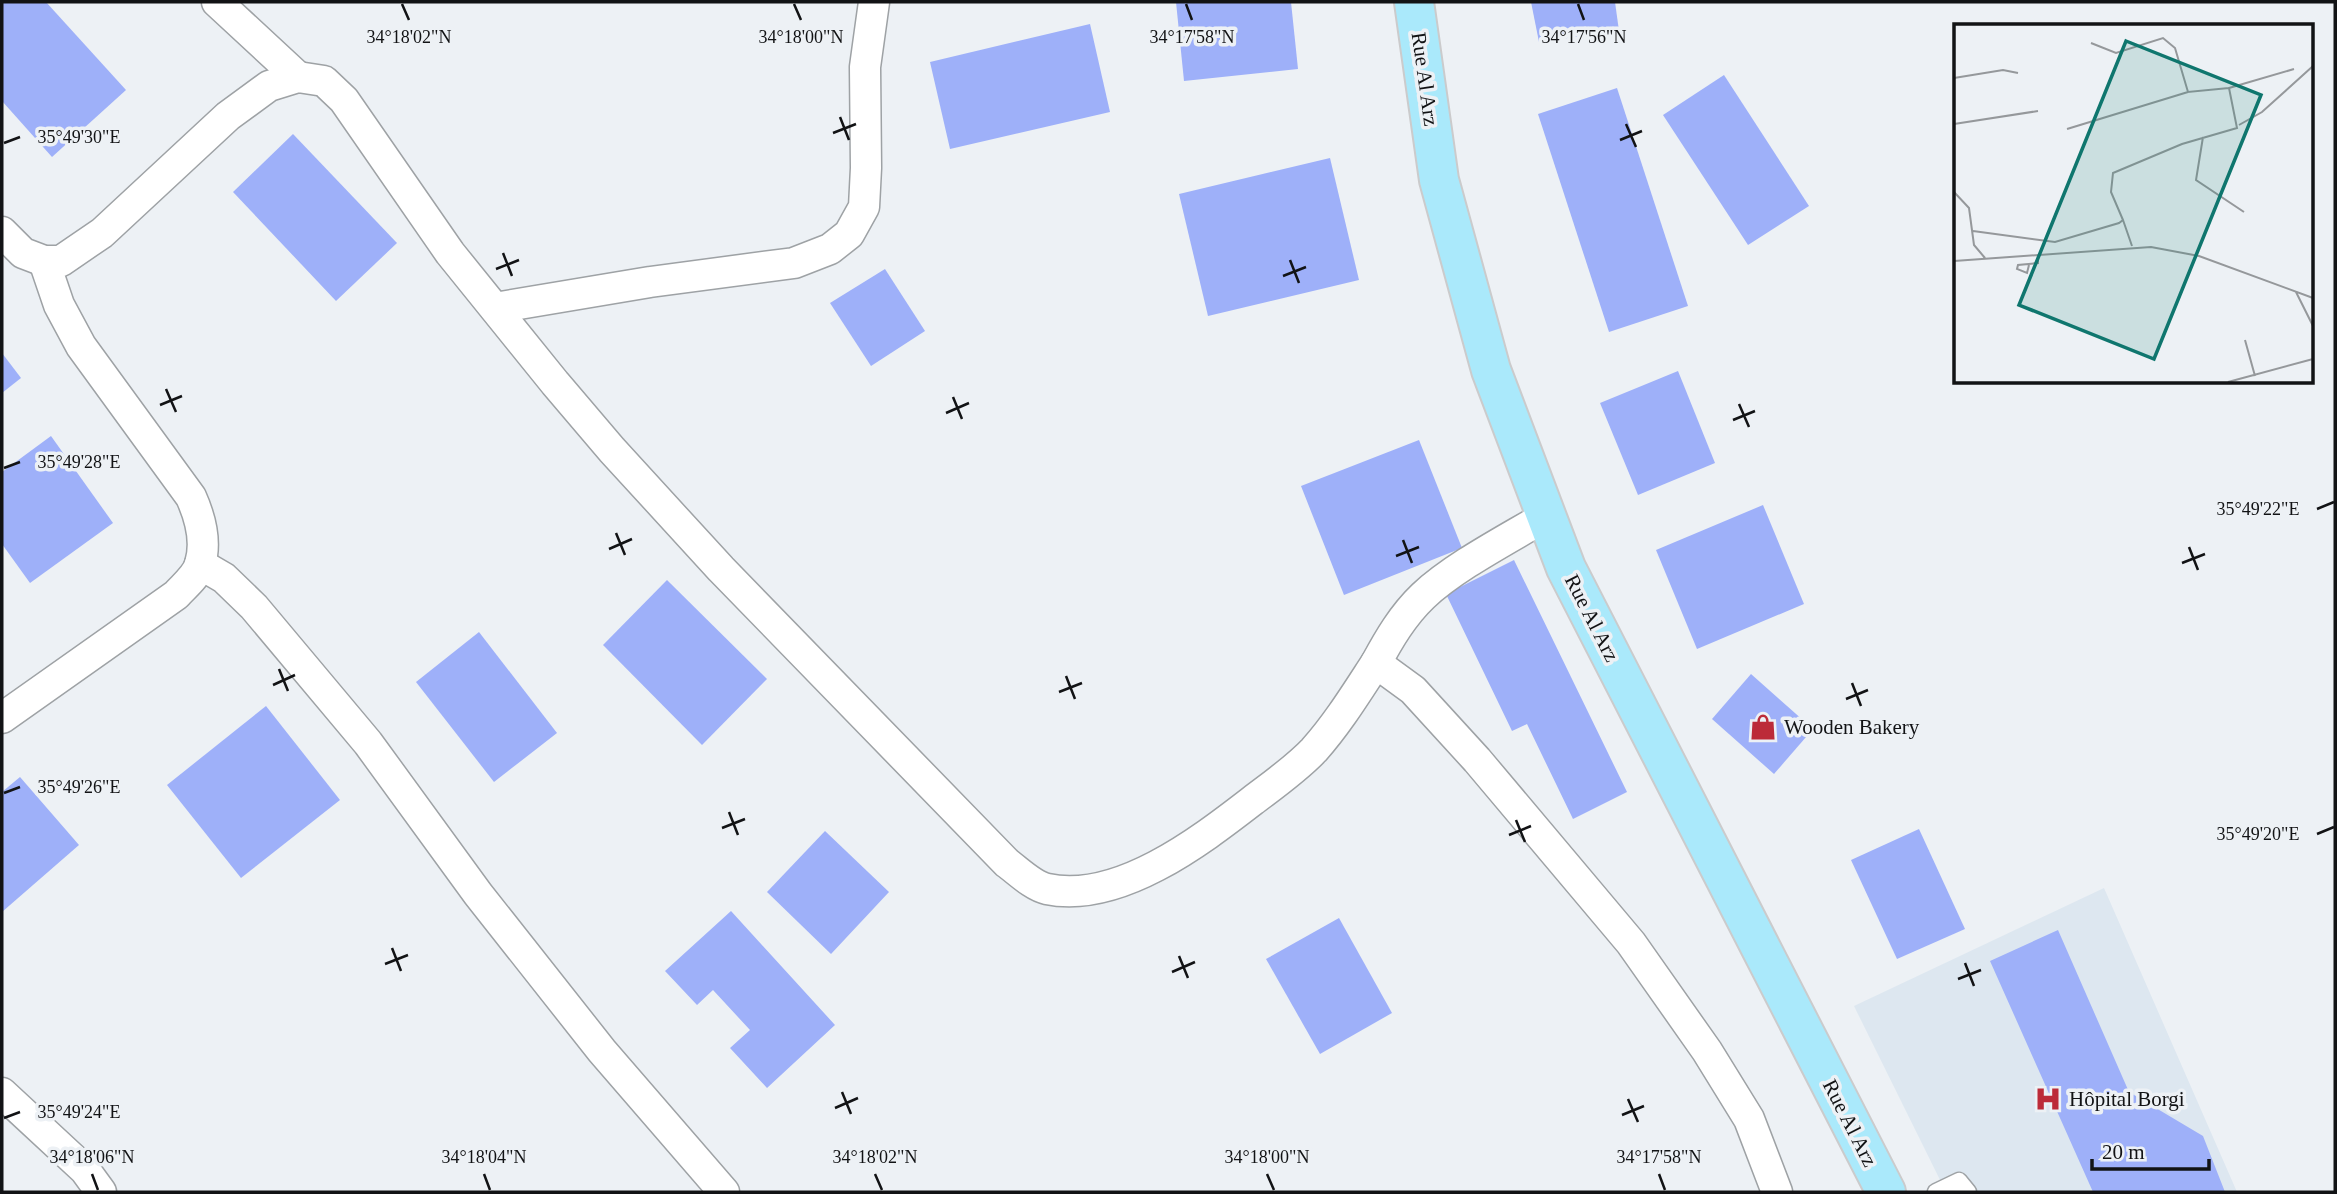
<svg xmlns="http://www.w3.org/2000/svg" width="2337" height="1194" font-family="Georgia,serif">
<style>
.built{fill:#dde7f0}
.building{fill:#9eb0f9}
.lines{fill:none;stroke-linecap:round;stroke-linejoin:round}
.lane-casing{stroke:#9ea2a5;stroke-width:19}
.street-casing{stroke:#9ea2a5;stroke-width:33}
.primary-casing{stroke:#cbcbcc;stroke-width:42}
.lane{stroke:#fff;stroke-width:16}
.street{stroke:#fff;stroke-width:30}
.primary{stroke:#aae9fb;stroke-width:38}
.ticks{fill:none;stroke:#121315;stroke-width:2.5}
.labels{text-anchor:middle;stroke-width:7;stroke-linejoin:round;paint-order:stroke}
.street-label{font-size:21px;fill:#121315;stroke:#edf1f5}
.poi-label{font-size:21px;fill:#121315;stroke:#edf1f5;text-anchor:start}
.inset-road{fill:none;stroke:#95989b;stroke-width:2}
.view{fill:#0f766e;fill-opacity:0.15;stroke:#0f766e;stroke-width:3.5}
.inset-edge{fill:none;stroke:#121315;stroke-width:3.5}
.ticks-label{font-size:18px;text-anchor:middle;fill:#121315;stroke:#edf1f5;stroke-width:7;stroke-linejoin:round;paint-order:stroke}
</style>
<rect width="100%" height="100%" fill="#edf1f5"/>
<path class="built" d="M2104 888 2237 1192H1946L1854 1006Z"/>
<g class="building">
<path d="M2 2H46L126 90 52 157 2 101Z"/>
<path d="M1176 2H1291L1298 69 1184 81Z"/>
<path d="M1531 2H1615L1619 31 1539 42Z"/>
<path d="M1090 24 1110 112 950 149 930 62Z"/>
<path d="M1724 75 1809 206 1748 245 1663 115Z"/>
<path d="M1617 88 1688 306 1609 332 1538 114Z"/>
<path d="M293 134 397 243 336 301 233 192Z"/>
<path d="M1330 158 1359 280 1208 316 1179 194Z"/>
<path d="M885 269 925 331 871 366 830 303Z"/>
<path d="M2 353 21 378 2 393Z"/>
<path d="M1678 371 1715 463 1638 495 1600 403Z"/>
<path d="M51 436 113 523 30 583 2 544V472Z"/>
<path d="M1419 440 1462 548 1344 595 1301 486Z"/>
<path d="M1763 505 1804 604 1697 649 1656 550Z"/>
<path d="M1514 560 1627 792 1573 819 1527 724 1512 731 1446 594Z"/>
<path d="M667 580 767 679 702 745 603 645Z"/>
<path d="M479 632 557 733 494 782 416 682Z"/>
<path d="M1751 674 1813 729 1774 774 1712 719Z"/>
<path d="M266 706 340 800 241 878 167 785Z"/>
<path d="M20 777 79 845 2 912V792Z"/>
<path d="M1919 829 1965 929 1897 959 1851 860Z"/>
<path d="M825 831 889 892 831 954 767 892Z"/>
<path d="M731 911 835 1025 767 1088 730 1048 750 1030 713 990 697 1005 665 971Z"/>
<path d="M1339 918 1392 1013 1320 1054 1266 959Z"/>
<path d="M2058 930 2129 1092 2203 1136 2225 1192H2093L1990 961Z"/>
</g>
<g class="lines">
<g class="lane-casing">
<path id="lane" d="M1936 1192 1959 1181 1968 1192"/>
</g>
<g class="street-casing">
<g id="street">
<path d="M217 2 298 77"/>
<path d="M2 232 23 253 44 261H61L102 233 228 116 269 86 298 77 324 81 344 100 450 253 555 383 612 450 721 569 1007 863C1018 871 1033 886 1047 889 1118 904 1199 842 1252 801 1273 785 1296 769 1314 750 1338 723 1357 692 1376 663L1413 690 1477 760 1631 943 1707 1051 1749 1119 1777 1192"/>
<path d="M495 308 650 282 794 263 830 249 849 234 864 207 866 168 865 67 874 2"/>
<path d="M200 564 224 578 254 607 368 743 478 894 602 1051 724 1192"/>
<path d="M1376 663C1389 639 1403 615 1423 596 1455 566 1508 539 1546 516"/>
<path d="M2 718 176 595C184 586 197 576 200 564 207 541 200 517 191 497L81 346 59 305 44 261"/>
<path d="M2 1093 85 1170 101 1192"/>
</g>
</g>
<g class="primary-casing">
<path id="primary" d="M1414 2 1439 180 1491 370 1566 568 1886 1192"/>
</g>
<use href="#lane" class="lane"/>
<use href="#street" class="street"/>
<use href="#primary" class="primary"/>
</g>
<path class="ticks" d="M402 4 409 20M794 4 801 20M1186 4 1192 20M1578 4 1584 20M840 117 849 140M1626 124 1636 147M833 133 856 124M1620 140 1642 131M4 143 20 137M503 253 512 276M1290 260 1299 283M496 269 519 260M1283 276 1306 267M166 389 176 412M953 397 962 419M1739 404 1749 427M160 405 182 396M946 413 969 403M1733 420 1755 411M4 468 20 462M2317 509 2334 502M616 533 625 555M1403 540 1412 563M2189 547 2198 570M609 549 632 539M1396 556 1419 547M2182 563 2205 554M279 669 288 691M1066 676 1075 699M1852 683 1861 706M273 685 295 675M1059 692 1082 683M1846 699 1868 690M4 793 20 787M729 812 738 835M1516 820 1525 842M722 828 745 819M2317 834 2334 827M1509 835 1531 826M392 948 401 971M1179 956 1188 978M1965 963 1974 986M385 964 408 955M1172 972 1195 962M1958 979 1981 970M842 1092 851 1114M1628 1099 1638 1122M835 1108 858 1098M1622 1115 1644 1106M4 1118 20 1112M92 1174 98 1190M484 1174 490 1190M875 1174 882 1190M1267 1174 1274 1190M1659 1174 1665 1190"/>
<defs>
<g id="shop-bare" transform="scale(2.1)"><path d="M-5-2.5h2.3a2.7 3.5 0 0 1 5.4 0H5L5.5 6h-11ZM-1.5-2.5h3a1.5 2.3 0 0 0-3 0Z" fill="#bc2b39" stroke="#edf1f5" stroke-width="2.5" paint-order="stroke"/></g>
<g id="hospital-bare" transform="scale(2.1)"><path d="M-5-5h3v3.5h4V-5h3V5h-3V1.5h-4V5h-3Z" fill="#bc2b39" stroke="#edf1f5" stroke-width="2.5" paint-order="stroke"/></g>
</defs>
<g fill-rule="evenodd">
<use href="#shop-bare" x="1763" y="727"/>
<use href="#hospital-bare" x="2048" y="1099"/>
</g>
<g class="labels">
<g class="street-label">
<text transform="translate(1425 79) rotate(82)" y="7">Rue Al Arz</text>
<text transform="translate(1592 618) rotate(63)" y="7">Rue Al Arz</text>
<text transform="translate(1850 1123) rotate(63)" y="7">Rue Al Arz</text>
</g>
<g class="poi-label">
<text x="1784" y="734">Wooden Bakery</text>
<text x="2069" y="1106">Hôpital Borgi</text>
</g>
</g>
<g transform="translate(1954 24)">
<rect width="359" height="359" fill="#edf1f5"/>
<path class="inset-road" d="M137 19 162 29 209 14 221 24 234 68 275 64M0 54 49 46 64 49M0 100 84 87M285 101 308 88 359 42M113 105 234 68M249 113 242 156 290 188M0 168 15 184 20 221 31 234M169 196 178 222M19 207 101 218 165 199 169 196 157 168 159 149 228 120 283 104 275 64 340 45M0 237 197 223 245 232 359 274M75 241 73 249 63 245 64 241 84 239V231M342 268 359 302M291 316 301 352M274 358 359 335"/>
<path class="view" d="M172 17 307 71 200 335 65 281Z"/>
<rect width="359" height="359" class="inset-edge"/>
</g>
<g class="ticks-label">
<text x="409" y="43">34°18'02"N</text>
<text x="801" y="43">34°18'00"N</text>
<text x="1192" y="43">34°17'58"N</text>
<text x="1584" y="43">34°17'56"N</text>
<text x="79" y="143">35°49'30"E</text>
<text x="79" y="468">35°49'28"E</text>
<text x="2258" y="515">35°49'22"E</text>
<text x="79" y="793">35°49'26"E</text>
<text x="2258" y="840">35°49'20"E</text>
<text x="79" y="1118">35°49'24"E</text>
<text x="92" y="1163">34°18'06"N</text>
<text x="484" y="1163">34°18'04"N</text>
<text x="875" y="1163">34°18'02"N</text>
<text x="1267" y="1163">34°18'00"N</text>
<text x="1659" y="1163">34°17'58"N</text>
</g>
<rect width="2337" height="1194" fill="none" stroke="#121315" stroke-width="7"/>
<path d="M2092 1159v10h117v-10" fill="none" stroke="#121315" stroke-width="3.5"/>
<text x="2102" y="1159" font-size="21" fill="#121315" stroke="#edf1f5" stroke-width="5" paint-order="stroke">20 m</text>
</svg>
